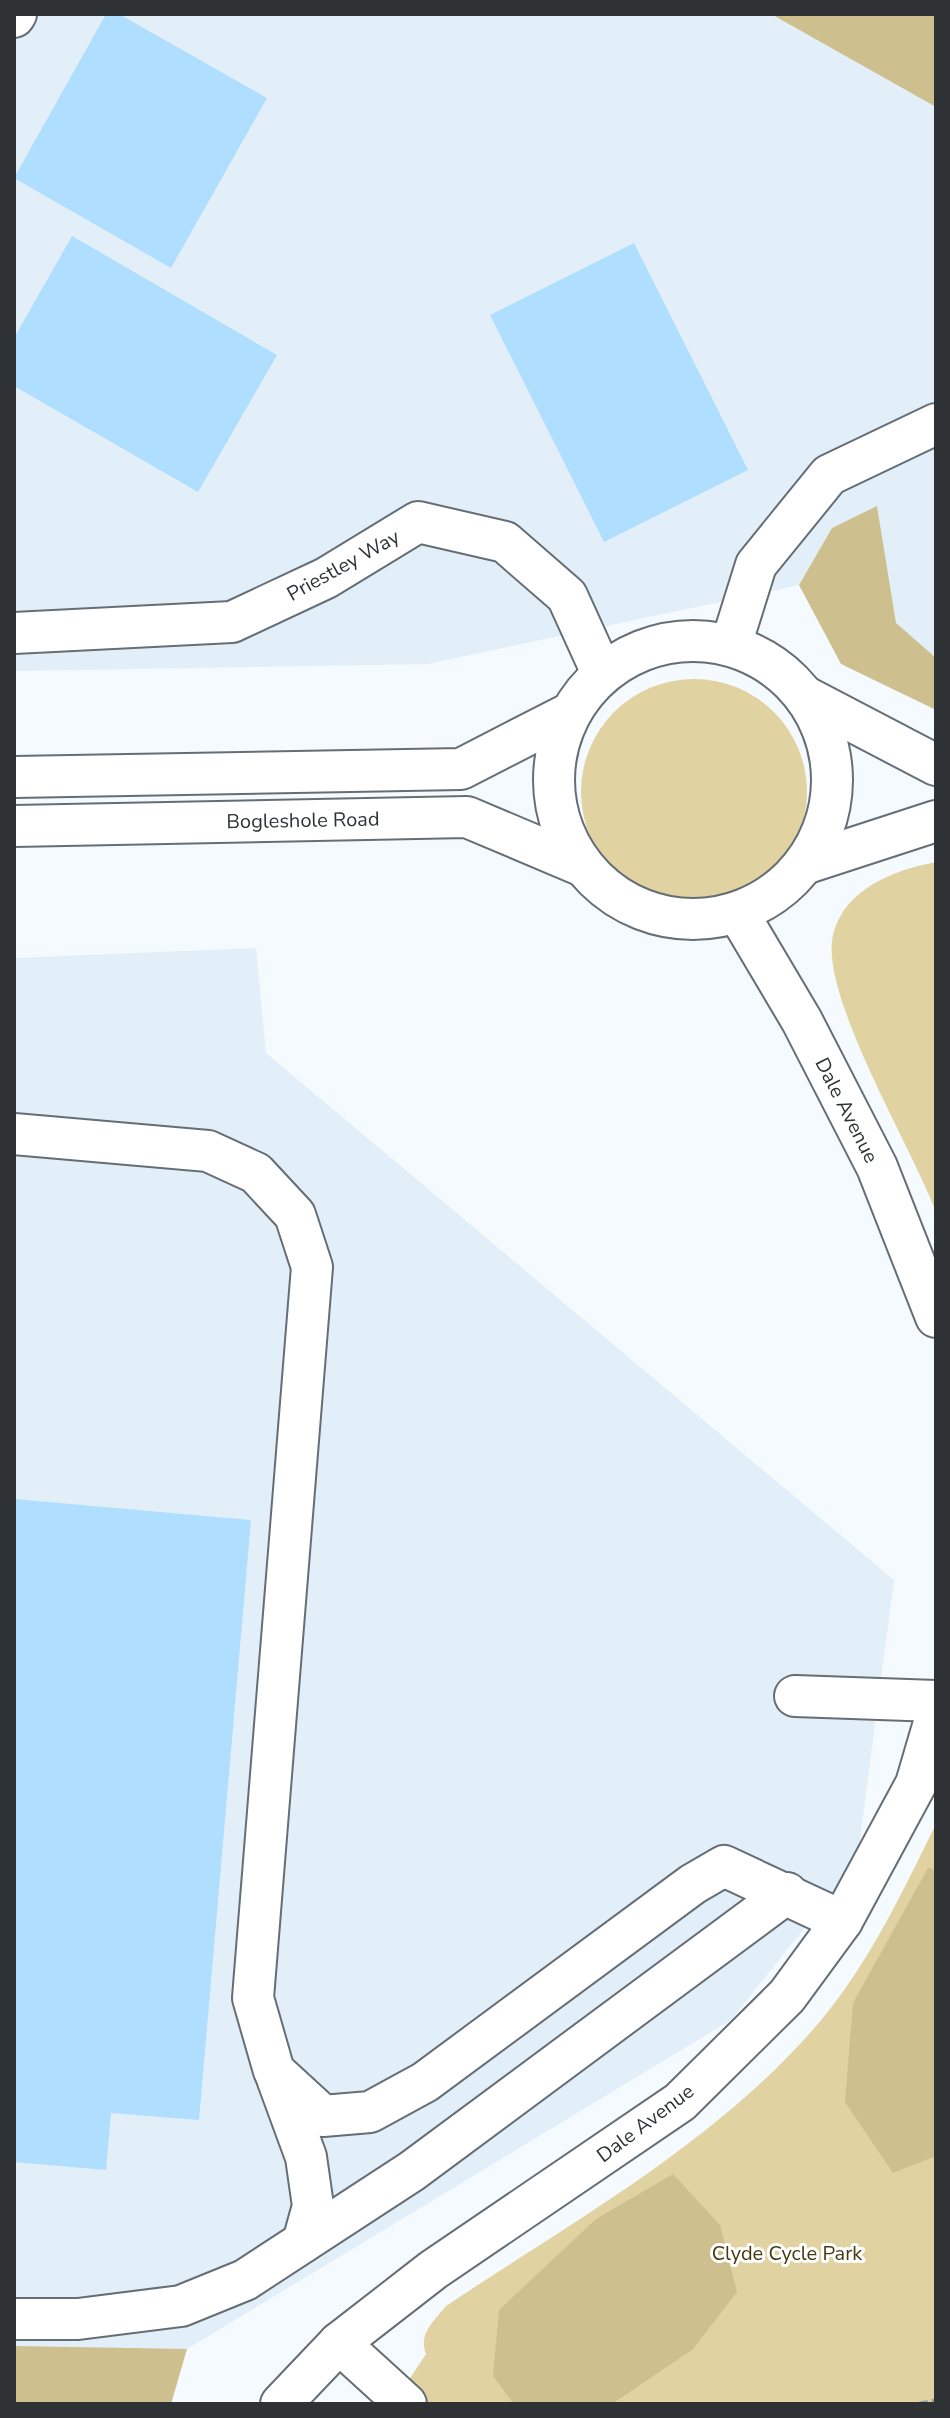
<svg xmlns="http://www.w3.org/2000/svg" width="950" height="2418" font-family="'Nunito Sans',sans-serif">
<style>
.built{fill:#e2eff9}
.green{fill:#e1d2a2}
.forest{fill:#cebf8f}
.building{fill:#b0defe}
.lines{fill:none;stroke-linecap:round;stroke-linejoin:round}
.minor-casing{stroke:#666e75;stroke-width:44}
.path{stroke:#999ea2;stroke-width:5;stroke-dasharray:8 4;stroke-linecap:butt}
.minor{stroke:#fff;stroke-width:40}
.labels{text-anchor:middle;stroke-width:6;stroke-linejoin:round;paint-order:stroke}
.street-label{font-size:20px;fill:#2e3235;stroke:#fff}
.park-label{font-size:20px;fill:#443912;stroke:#fff}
</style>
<rect width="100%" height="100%" fill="#f4fafe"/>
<g class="built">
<path d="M14 14H771L936 107V658L896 624 877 507 832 528 799 585 428 664 14 671Z"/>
<path d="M256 948 266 1053 894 1580 857 1862 731 2020 187 2349 14 2352V958Z"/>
</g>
<g class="green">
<circle cx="694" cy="792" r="113"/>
<path d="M936 862V1212C913 1149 819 995 833 935 844 889 894 870 936 862Z"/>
<path d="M936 1824V2404H393L426 2354C418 2334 434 2321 446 2306 575 2220 721 2140 822 2019 870 1961 903 1891 936 1824Z"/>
</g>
<g class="forest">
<path d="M771 14H936V107Z"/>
<path d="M877 506 896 623 936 658V710L841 664 799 585 832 528Z"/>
<path d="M928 1868 936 1870V2156L893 2173 845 2102 853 2003Z"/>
<path d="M673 2174 720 2225 737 2292 693 2349 612 2404H514L493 2376 499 2310 596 2219Z"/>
<path d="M14 2346 187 2349 171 2404H14Z"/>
</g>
<g class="building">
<path d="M106 14H119L267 98 171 268 14 178Z"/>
<path d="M72 236 277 355 198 492 14 386V338Z"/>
<path d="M634 243 748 470 604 542 490 315Z"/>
<path d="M14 1499 251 1520 199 2120 111 2113 106 2170 14 2162Z"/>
</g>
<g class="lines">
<g class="minor-casing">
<g id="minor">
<path d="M14 17 16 14"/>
<path d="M14 633 232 622 326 578 418 522 505 542 567 596 602 673"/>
<circle cx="693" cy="780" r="139"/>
<path d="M731 645 756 565 829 475 936 424"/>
<path d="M806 697 936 765"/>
<path d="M14 777 461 769 570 713"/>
<path d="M14 826 467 817 583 866"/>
<path d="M807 863 936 821"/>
<path d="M738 913 802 1021 877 1167 936 1317"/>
<path d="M14 1134 208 1151 256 1173 295 1215 312 1267 253 1998 274 2071 323 2116 370 2112 425 2082 693 1884 724 1866 842 1921"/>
<path d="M795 1696 936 1701"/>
<path d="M277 2078 306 2157 313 2206 303 2242"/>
<path d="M14 2319H78L181 2306 245 2280 412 2171 787 1893"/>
<path d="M339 2343 406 2404"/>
<path d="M281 2404 339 2343 433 2270 680 2102 787 1996 842 1921 916 1784 936 1716"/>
</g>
</g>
<path class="path" d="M920 2404 936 2401"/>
<use href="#minor" class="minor"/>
</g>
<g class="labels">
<g class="street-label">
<text transform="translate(343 565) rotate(-29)" y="7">Priestley Way</text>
<text transform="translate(303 820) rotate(-1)" y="7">Bogleshole Road</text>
<text transform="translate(847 1110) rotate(63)" y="7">Dale Avenue</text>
<text transform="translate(645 2123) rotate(-37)" y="7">Dale Avenue</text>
</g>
<g class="park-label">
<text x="787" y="2260">Clyde Cycle Park</text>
</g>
</g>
<rect width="950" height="2418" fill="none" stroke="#2e3235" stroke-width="32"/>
</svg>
